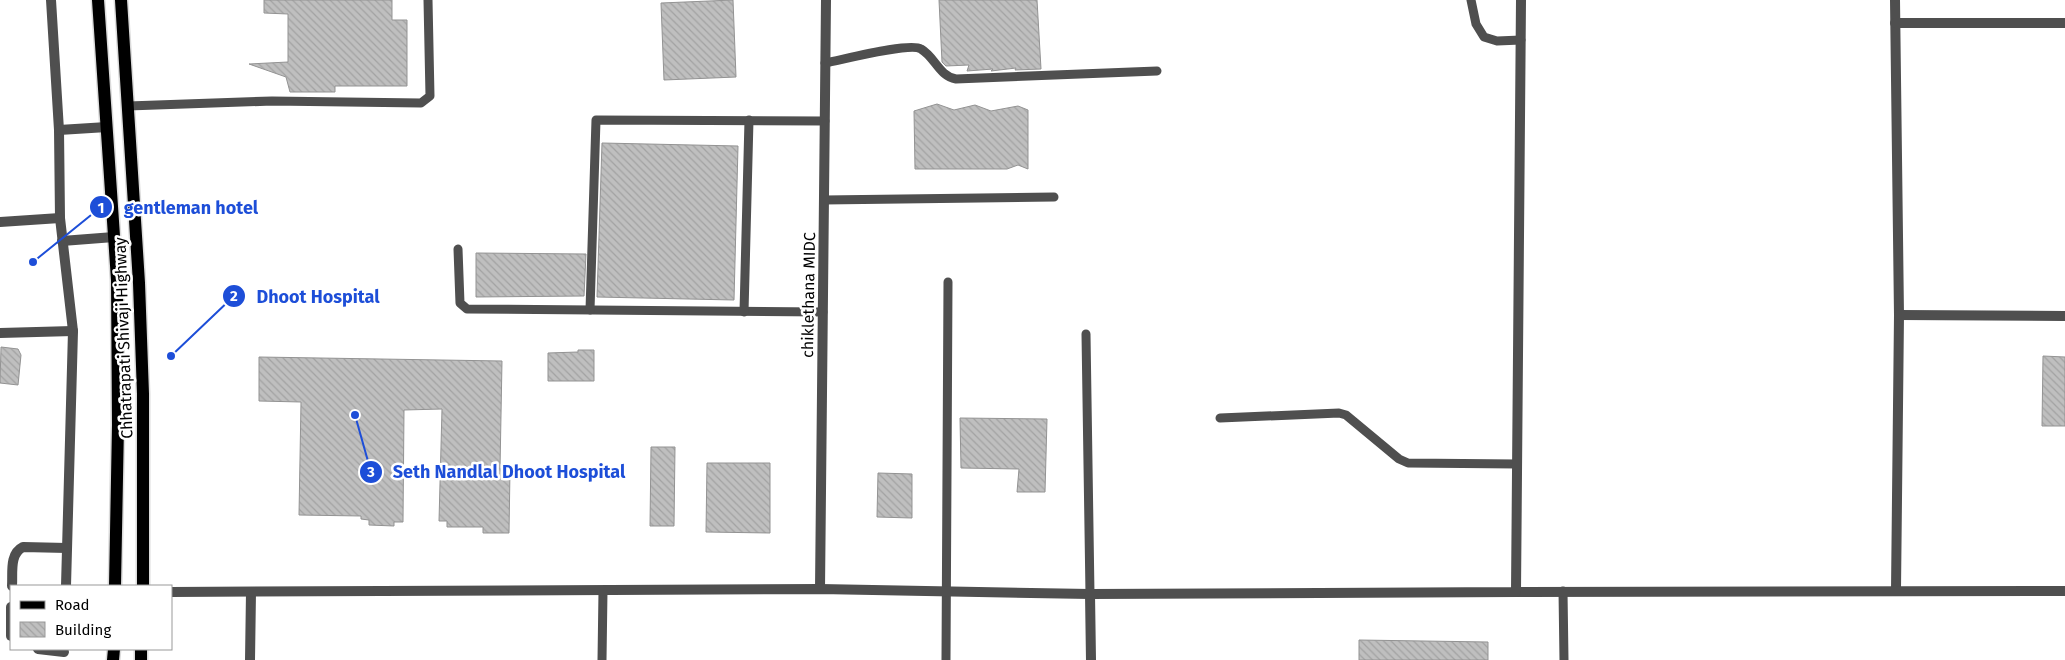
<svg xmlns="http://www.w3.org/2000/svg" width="2065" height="660" font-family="'Fira Sans',sans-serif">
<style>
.building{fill:url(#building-back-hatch);stroke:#939393}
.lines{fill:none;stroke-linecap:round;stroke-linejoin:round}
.primary-casing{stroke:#dbdbdb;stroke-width:15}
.service{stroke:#4f4f4f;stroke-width:9}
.minor{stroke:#4f4f4f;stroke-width:10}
.tertiary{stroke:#4f4f4f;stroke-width:10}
.primary{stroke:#000;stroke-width:12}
.labels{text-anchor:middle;stroke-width:5;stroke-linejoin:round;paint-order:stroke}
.street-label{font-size:16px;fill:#000;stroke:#fff}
.leader{fill:none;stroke:#1d4ed8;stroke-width:2}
.callout-dot{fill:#1d4ed8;stroke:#fff;stroke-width:2}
.mark-label{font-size:15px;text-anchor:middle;font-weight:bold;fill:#fff}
.callout-label{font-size:18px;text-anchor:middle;font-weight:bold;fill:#1d4ed8;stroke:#fff;stroke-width:5;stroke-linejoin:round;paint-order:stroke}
</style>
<defs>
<pattern id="building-back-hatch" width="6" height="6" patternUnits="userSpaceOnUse" patternTransform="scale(1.25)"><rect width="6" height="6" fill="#bfbfbf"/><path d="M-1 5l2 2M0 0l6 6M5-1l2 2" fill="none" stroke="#a2a2a2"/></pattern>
</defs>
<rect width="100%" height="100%" fill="#fff"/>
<g class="building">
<path d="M264 0H392V20H407V86H335V92H290L286 77 249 64 288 62V14L264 13Z"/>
<path d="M733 0 736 77 664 80 661 3Z"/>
<path d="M939 0H1037L1041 69 1015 70 1016 68 991 71 993 69 967 71 969 65 946 66 942 62Z"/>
<path d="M937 104 954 110 975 105 991 111 1018 106 1028 110V169L1018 165 1007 169H915L914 111Z"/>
<path d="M602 143 738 146 734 300 597 297Z"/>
<path d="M476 253 586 254 584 296 476 297Z"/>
<path d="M1 347 18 349 21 355 18 385 0 383Z"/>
<path d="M578 350H594V381H548V353L578 352Z"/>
<path d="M2043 356 2065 357V426H2042Z"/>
<path d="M259 357 502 361 500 469H510L509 533H483V527H447V521H439L442 409 404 410 403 522H394V526L369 525V520L361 519V516L299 515 301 402 259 401Z"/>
<path d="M960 418 1047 419 1045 492H1017L1019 469 961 468Z"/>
<path d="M651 447H675L674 526H650Z"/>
<path d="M707 463H770V533L706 532Z"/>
<path d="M878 473 912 474V518L877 517Z"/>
<path d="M1359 640 1488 642V660H1359Z"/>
</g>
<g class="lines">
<g class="primary-casing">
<g id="primary">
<path d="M98 0 117 280 118 425 115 586"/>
<path d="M121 0 139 283 143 394V586"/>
<path d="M113 660 114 649"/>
<path d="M141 660V649"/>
</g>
</g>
<g class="service">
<path d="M1471 0 1476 24 1484 37 1497 41 1521 40"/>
<path d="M825 63C842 60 910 42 921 49 935 57 939 76 956 79L1157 71"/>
<path d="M128 106 272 101 421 103 430 96 428 0"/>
<path d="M824 200 1054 197"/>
<path d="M458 249 460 303 467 309 823 312"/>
<path d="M590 310 596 120 825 121"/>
<path d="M744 312 749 120"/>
<path d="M1086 334 1090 594"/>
<path d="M1220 418 1339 413 1346 415 1399 459 1408 463 1517 464"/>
<path d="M1563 591 1564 660"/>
<path d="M602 660 603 591"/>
<path d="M946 660 948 282"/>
</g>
<g class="minor">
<path d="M51 0 59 130 60 218 73 331 66 586"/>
<path d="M1895 0 1899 315 1896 590"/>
<path d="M1895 23H2065"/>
<path d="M59 130 107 127"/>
<path d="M0 222 60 218"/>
<path d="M62 241 114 237"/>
<path d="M1899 315 2065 316"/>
<path d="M0 333 73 331"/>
<path d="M12 586C13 573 9 554 23 547L67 548"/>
<path d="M820 589 826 0"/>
<path d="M1516 592 2065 591"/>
<path d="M1090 594 1091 660"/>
<path d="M11 607V636"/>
<path d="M38 649 64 652"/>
<path d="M250 660 251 592"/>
</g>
<path class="tertiary" d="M171 592 820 589 1090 594 1516 592 1521 0"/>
<use href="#primary" class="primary"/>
</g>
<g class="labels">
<g class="street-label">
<text transform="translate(808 295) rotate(-89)" y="6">chiklethana MIDC</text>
<text transform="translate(123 338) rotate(-92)" y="6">Chhatrapati Shivaji Highway</text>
</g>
</g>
<path class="leader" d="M33 262L101 207M171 356L234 296M355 415L371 472"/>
<g class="callout-dot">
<circle cx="33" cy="262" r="5"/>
<circle cx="171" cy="356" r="5"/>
<circle cx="355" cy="415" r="5"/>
<circle cx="101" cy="207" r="12"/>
<circle cx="234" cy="296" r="12"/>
<circle cx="371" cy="472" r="12"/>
</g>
<g class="mark-label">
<text x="101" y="213">1</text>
<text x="234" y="301">2</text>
<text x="371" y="477">3</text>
</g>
<g class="callout-label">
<text x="191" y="214">gentleman hotel</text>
<text x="318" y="303">Dhoot Hospital</text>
<text x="509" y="478">Seth Nandlal Dhoot Hospital</text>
</g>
<rect x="10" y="585" width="162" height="65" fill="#ffffff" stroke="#999999"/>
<rect x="20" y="601" width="25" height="8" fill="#000000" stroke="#999999"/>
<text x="55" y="610" font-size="15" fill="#000000">Road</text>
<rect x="20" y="622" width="25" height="15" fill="url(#building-back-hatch)" stroke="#999999"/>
<text x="55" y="635" font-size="15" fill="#000000">Building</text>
</svg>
